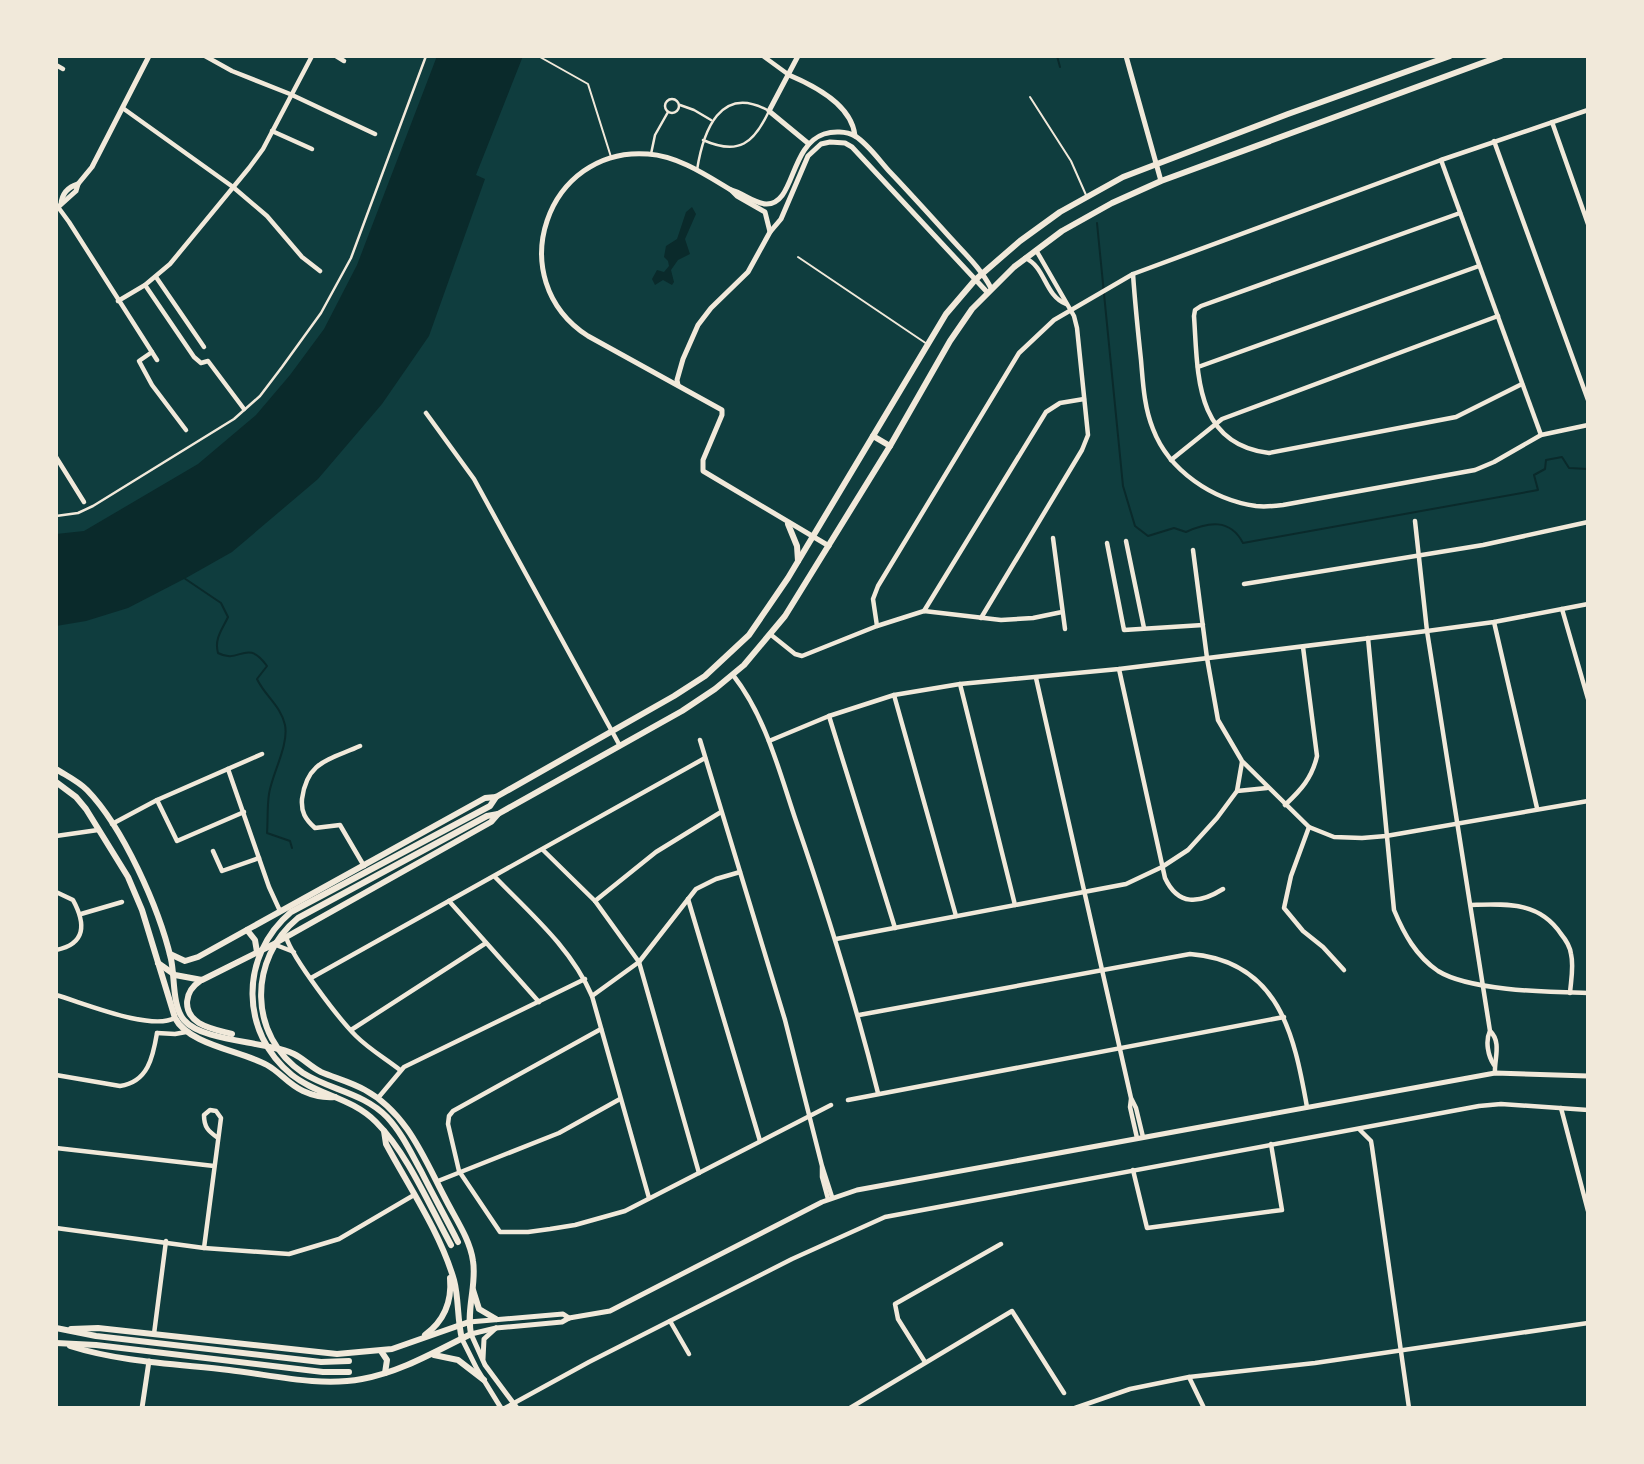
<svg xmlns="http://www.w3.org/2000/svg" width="1644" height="1464" font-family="Montserrat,sans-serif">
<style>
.water{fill:#0a2a2b}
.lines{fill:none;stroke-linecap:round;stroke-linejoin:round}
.stream{stroke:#0a2a2b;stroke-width:2}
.service{stroke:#f1e9da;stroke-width:2}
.pedestrian{stroke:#f1e9da;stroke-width:2.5}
.minor{stroke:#f1e9da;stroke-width:4.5}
.tertiary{stroke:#f1e9da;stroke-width:5}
.secondary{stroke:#f1e9da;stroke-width:5}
.primary{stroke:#f1e9da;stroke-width:6}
</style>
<rect width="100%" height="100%" fill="#0f3d3e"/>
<g class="water">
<path d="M437 56H523L476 175 485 179 429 336 382 404 318 479 232 552 186 578 128 608 86 621 56 626V534L84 531 198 464 256 415 290 375 324 329 357 265Z"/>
<path d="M692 207 696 214 685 239 690 254 678 260 671 270 674 282 672 285 663 280 655 285 652 279 657 270 664 272 669 266 668 261 664 257 666 246 677 239 686 212Z"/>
</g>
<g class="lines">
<g class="stream">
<path d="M1057 56 1060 67"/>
<path d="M1097 223 1123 486 1135 526 1148 536 1174 528 1186 532C1208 522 1230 518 1243 543L1538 490 1534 475 1545 469 1546 460 1562 457 1569 468 1588 469"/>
<path d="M184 578 221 603 228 617C222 630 214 639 218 653 240 665 246 637 267 666L257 679C265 696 281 706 285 725 289 745 272 774 269 794 267 807 268 820 267 833L290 841 292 848"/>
</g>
<g class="service">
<path d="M540 57 588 84 611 157"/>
<path d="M1030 97 1071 161 1086 195"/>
<path d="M798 257 927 344"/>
</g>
<g class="pedestrian">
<circle cx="672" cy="106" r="7"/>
<path d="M680 105 694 110 711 120"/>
<path d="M651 154 655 135 668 112"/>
<path d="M697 170C703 132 720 83 769 111 754 143 739 156 703 140"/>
<path d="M56 516 78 513 93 506 234 419 260 396 282 367 321 313 351 258 426 56"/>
</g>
<g class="minor">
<path d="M205 56 232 71 290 94 375 134"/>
<path d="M336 56 344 61"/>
<path d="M763 56 789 75"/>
<path d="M56 65 63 69"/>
<path d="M124 109 233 187 267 216 302 257 320 271"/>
<path d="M1552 122 1588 224"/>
<path d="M272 131 312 149"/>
<path d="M1494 141 1588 400"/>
<path d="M1441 160 1541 435"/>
<path d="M58 207 69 222 157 360"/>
<path d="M1460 213 1201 306 1195 310 1194 316C1198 373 1194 444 1269 453L1456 417 1522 384"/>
<path d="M1025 258C1046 267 1044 295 1066 304"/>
<path d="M1133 274C1135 303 1138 332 1141 360 1143 383 1144 407 1153 429 1169 471 1213 500 1256 506 1265 507 1275 506 1283 505L1475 470 1494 462 1541 435 1588 425"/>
<path d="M156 277 204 347"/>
<path d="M145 285 194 357 201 363 208 361 244 409"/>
<path d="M118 301 145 285 170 264 249 168 263 149 312 56"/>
<path d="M152 352 139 361 152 385 186 430"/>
<path d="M1198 367 1479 266"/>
<path d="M426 413 474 479 620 746"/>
<path d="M56 457 84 502"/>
<path d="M1171 460 1222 419 1498 316"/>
<path d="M1415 521 1427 631 1490 1031C1485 1041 1488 1056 1494 1065"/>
<path d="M1053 538 1065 629"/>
<path d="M1126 541 1144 628"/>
<path d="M1107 543 1124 630 1203 625"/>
<path d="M1193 550 1207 658 1218 720 1242 761 1309 827 1334 837 1362 838 1386 836 1588 801"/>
<path d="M1244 584 1483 545 1588 522"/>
<path d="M1562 609 1588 699"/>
<path d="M924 611 1046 412 1060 403 1084 399"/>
<path d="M981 618 1082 450 1088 435 1077 328 1074 316 1036 250"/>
<path d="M1494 622 1537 808"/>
<path d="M877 626 873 599 878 586 1019 353 1054 320 1133 274 1441 160 1588 110"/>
<path d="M770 634 795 654 802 656 877 626 924 611 1001 620 1033 618 1062 612"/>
<path d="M1368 638 1394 910C1404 934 1416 956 1438 971 1470 991 1550 992 1588 993"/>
<path d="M1119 669 1165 878C1178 906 1199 904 1223 889"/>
<path d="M733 675C766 717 779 771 796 821 827 911 855 1001 878 1093"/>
<path d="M1036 678 1131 1098 1136 1108 1143 1137"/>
<path d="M960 684 1015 905"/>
<path d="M894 695 956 916"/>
<path d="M829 716 895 928"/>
<path d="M700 740 785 1020 822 1166 832 1197"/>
<path d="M769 741 829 716 894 695 960 684 1119 669 1427 631 1494 622 1588 604"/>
<path d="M360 746C329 760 307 761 302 799 301 812 305 819 315 828L340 825 364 866"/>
<path d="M228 769 269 887 280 911"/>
<path d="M1237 791 1267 788"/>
<path d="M157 800 177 841 244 812"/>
<path d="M1285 805C1301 790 1312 778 1317 756L1303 647"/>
<path d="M112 824 157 800 262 754"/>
<path d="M1309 827 1291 876 1284 908 1303 931 1323 947 1344 970"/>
<path d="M56 836 98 830"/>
<path d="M543 850 595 901 639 962 699 1173"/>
<path d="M213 851 222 871 259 858"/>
<path d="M495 877C531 914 571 948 592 996L649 1198"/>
<path d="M56 892 73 900C86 924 86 944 56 950"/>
<path d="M688 899 760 1141"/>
<path d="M449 901 539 1002"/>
<path d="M595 901 656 852 721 812"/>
<path d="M1471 905C1506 904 1539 901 1561 934 1566 940 1570 946 1571 954 1574 966 1571 980 1570 993"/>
<path d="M81 914 122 902"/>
<path d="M286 937C293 959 339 1019 356 1036 369 1049 386 1059 400 1070"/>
<path d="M836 939 1126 884 1162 867 1188 850 1217 818 1237 791 1242 762"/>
<path d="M276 945 294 952"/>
<path d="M311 978 705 758"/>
<path d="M56 995C84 1003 150 1031 175 1018"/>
<path d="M592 996 639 962 696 889 716 879 740 872"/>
<path d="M859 1015 1190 954C1279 961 1294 1034 1307 1107"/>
<path d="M601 1029 453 1111 449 1116 448 1124 459 1171 500 1232H528L550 1229 575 1225 625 1211 831 1105"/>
<path d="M351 1030 486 943"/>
<path d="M1490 1031C1502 1042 1494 1060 1495 1073"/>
<path d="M157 1033 175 1034 186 1032"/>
<path d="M56 1075 120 1086C148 1082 153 1057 157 1033"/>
<path d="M378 1098 404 1067 585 979"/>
<path d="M1131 1099 1130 1107 1137 1138"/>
<path d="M848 1100 1284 1017"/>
<path d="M1561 1108 1588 1211"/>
<path d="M1360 1130 1371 1141 1372 1147 1409 1408"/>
<path d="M56 1148 214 1166"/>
<path d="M822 1167V1177L828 1199"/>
<path d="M1133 1170 1147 1228 1282 1210 1271 1144"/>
<path d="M438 1181 559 1133 620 1099"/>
<path d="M56 1228 204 1248 289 1254 339 1239 414 1195"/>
<path d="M204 1248 221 1118 216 1111 210 1110 204 1115C204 1127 208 1131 218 1138"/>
<path d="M670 1321 689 1354"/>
<path d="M154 1334 166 1241"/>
<path d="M925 1362 898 1319 895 1304 1001 1244"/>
<path d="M1189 1377 1204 1408"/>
<path d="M505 1408 589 1362 792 1259 885 1217 1479 1106 1501 1104 1588 1110"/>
<path d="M850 1408 1012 1311 1064 1393"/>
<path d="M1075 1408 1130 1389 1189 1377 1315 1363 1588 1323"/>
</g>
<g class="tertiary">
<path d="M798 56 769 111 809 144"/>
<path d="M1126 56 1161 181"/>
<path d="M789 75C815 86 852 105 855 136"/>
<path d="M731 190C743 193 753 203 766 204 795 205 789 146 824 134 833 131 846 131 855 136 868 144 879 160 889 171 909 192 928 213 947 234 963 252 980 267 991 288"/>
<path d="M61 204C62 194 68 187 78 184"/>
<path d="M56 209 76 191 78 184 92 167 149 56"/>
<path d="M770 232 765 212 737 196 731 190C706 175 678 156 648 154 547 146 500 279 588 336L722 410V415L703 460V471L829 546"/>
<path d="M678 385 677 380 683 359 698 325 711 308 748 272 770 232 781 219 808 156 821 144 830 142 845 143 852 147 987 292"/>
<path d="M469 1322 563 1314 569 1318"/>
<path d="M471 1334 496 1328 562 1322 569 1318 610 1311 822 1202 857 1190 1495 1073 1588 1076"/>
<path d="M142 1408 149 1361"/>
</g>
<g class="secondary">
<path d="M471 1334 485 1365 517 1408"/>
<path d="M462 1339 477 1369 501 1408"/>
<path d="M483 1359 484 1339 496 1328"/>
</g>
<g class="primary">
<path d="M873 436 890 446"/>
<path d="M788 524 797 546 798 561"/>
<path d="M56 769C67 776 78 781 87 790 123 827 159 908 171 959 175 977 172 1006 184 1020 200 1039 250 1041 274 1048 281 1049 288 1051 294 1054 304 1059 311 1067 321 1072 335 1078 351 1082 365 1090 407 1113 424 1158 445 1198 455 1218 470 1239 473 1261 477 1284 466 1309 471 1334 436 1351 401 1372 362 1379 319 1387 272 1375 229 1370 176 1364 120 1362 70 1346"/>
<path d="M56 782 76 797 86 809 128 877 142 910 175 1018C189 1045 242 1051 267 1065 280 1072 289 1085 303 1091 314 1096 323 1098 335 1097"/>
<path d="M247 930 255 940 257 952"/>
<path d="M170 954 185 961 198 957 485 798 496 797 674 696 705 676 749 635 788 578 946 314 975 280 1020 241 1060 212 1123 177 1288 114 1450 56"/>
<path d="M158 963 175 975 202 980 272 945 491 822 498 814 682 711 715 689 744 665 785 616 890 446 950 341 972 309 1014 267 1062 231 1112 203 1161 181 1501 56"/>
<path d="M200 981C185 991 181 1011 199 1023 209 1029 221 1031 232 1034"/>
<path d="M384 1131 386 1144C409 1187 440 1232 454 1280 459 1299 457 1319 462 1339"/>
<path d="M458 1242C446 1218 433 1195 421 1171 411 1153 402 1133 387 1117 364 1093 330 1090 303 1073 248 1036 248 959 298 918L487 816 498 814"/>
<path d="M451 1245C429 1205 408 1154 376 1122 351 1097 317 1095 292 1075 240 1033 239 956 291 912L490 806 496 797"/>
<path d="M473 1290 479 1309 496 1319"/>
<path d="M56 1328 96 1336 321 1362 349 1361"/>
<path d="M71 1329 98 1328 337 1354 392 1349 469 1322"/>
<path d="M425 1335C444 1321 452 1301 450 1278"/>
<path d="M56 1343 96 1345 323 1372H349"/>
<path d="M381 1351 387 1360 385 1373"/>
<path d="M434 1355 458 1360 484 1380"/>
</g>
</g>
<rect width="1644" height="1464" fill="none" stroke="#f1e9da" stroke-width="116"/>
</svg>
